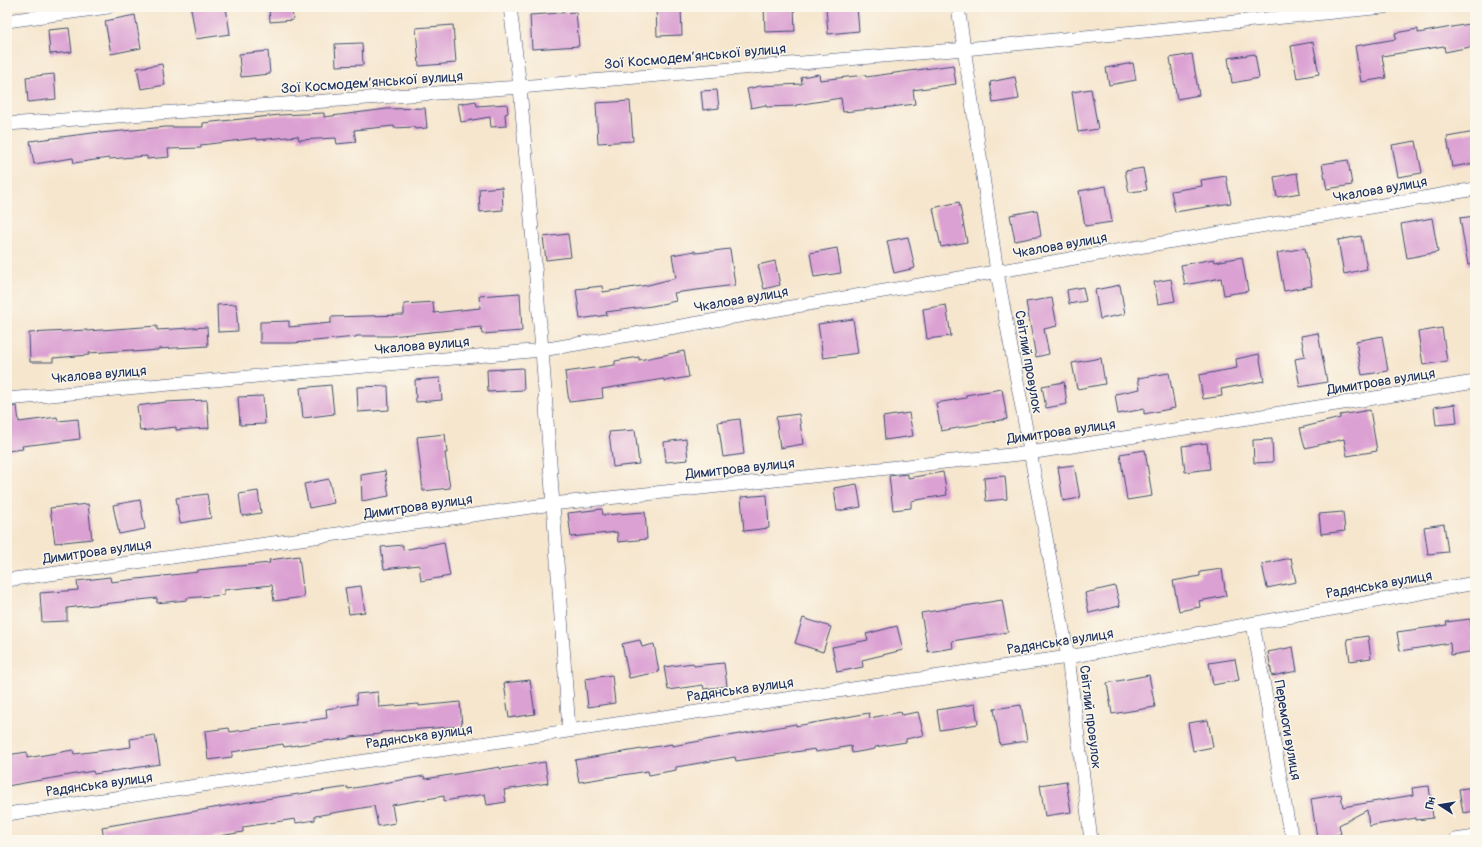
<svg xmlns="http://www.w3.org/2000/svg" width="1482" height="847" font-family="Pangolin,sans-serif">
<style>
.building{fill:#dba1d3}
.lines{fill:none;stroke-linecap:round;stroke-linejoin:round}
.street-casing{stroke:#3c4a6f;stroke-width:14}
.street{stroke:#fff;stroke-width:13}
.labels{text-anchor:middle;stroke-width:3;stroke-linejoin:round;paint-order:stroke}
.street-label{font-size:14px;fill:#1b2f5e;stroke:#fbf7ec}
</style>
<rect width="100%" height="100%" fill="#fbf7ec"/>
<filter id="ink" filterUnits="userSpaceOnUse"><feTurbulence type="fractalNoise" baseFrequency=".025" numOctaves="2"/><feDisplacementMap in="SourceGraphic" scale="8" xChannelSelector="R" yChannelSelector="G"/><feConvolveMatrix kernelMatrix="1 2 1 2 8 2 1 2 1" color-interpolation-filters="sRGB"/></filter>
<filter id="wash" filterUnits="userSpaceOnUse"><feTurbulence type="fractalNoise" baseFrequency=".012" numOctaves="4" result="noise"/><feDisplacementMap in="SourceGraphic" scale="16" xChannelSelector="R" yChannelSelector="G"/><feGaussianBlur stdDeviation="0.9" result="paint"/><feColorMatrix in="noise" values="0 0 0 0 0 0 0 0 0 0 0 0 0 0 0 0 0 1.4 0 .05"/><feComposite in="paint" operator="in"/></filter>
<g filter="url(#wash)">
<rect width="100%" height="100%" fill="#f6e6ce"/>
<g id="blocks">
<g class="building">
<path d="M205 7H226L230 34 196 39 191 9Z"/>
<path d="M269 7H292L293 20 270 22Z"/>
<path d="M656 7H681L682 35 657 36Z"/>
<path d="M764 7H794L795 31 765 32Z"/>
<path d="M826 7H857L859 31 828 34Z"/>
<path d="M576 12 579 46 532 49 530 15Z"/>
<path d="M135 15 141 48 111 54 105 21Z"/>
<path d="M1475 23V46L1445 52 1444 46 1382 56 1386 78 1361 82 1355 46 1396 39 1395 33 1418 29V33Z"/>
<path d="M453 25 456 63 419 66 416 28Z"/>
<path d="M69 28 72 52 50 54 48 30Z"/>
<path d="M1313 42 1319 74 1297 78 1291 46Z"/>
<path d="M362 43 363 65 336 66 335 44Z"/>
<path d="M268 51 270 74 241 77 239 54Z"/>
<path d="M1192 54 1199 95 1177 99 1170 58Z"/>
<path d="M1255 54 1259 78 1232 83 1228 58Z"/>
<path d="M1133 63 1136 80 1109 85 1106 68Z"/>
<path d="M162 64 165 85 141 89 137 68Z"/>
<path d="M953 65 956 84 913 90 915 104 891 107 843 112 841 98 796 105V106L766 107V105L751 108 747 89 760 86 802 84 801 77 819 74 820 80 865 75 866 77Z"/>
<path d="M54 74 56 99 28 102 26 77Z"/>
<path d="M1015 77 1019 99 993 103 990 82Z"/>
<path d="M1091 89 1098 129 1078 132 1072 92Z"/>
<path d="M717 90 719 108 703 110 701 91Z"/>
<path d="M476 101 477 106 507 104 508 113 505 114 506 126 491 127 490 117 461 122 458 104Z"/>
<path d="M630 101 633 141 598 143 596 103Z"/>
<path d="M425 108 427 128 415 129 414 127 394 128V126L354 130 356 142 337 144 336 138 299 140 298 136 257 140V138L201 145V148L168 149 169 157 147 159V156L109 159V158L74 163 73 158 34 164 30 141 100 132V133L166 127H203V123L280 115 324 113V117L387 109Z"/>
<path d="M1475 132V163L1452 167 1447 137Z"/>
<path d="M1416 141 1422 173 1398 177 1392 145Z"/>
<path d="M1348 160 1352 185 1327 189 1322 164Z"/>
<path d="M1143 168 1147 190 1129 192 1125 171Z"/>
<path d="M1297 173 1300 193 1277 197 1274 177Z"/>
<path d="M1226 176 1231 203 1175 212 1171 191 1202 186 1201 180Z"/>
<path d="M1106 186 1112 222 1085 226 1079 191Z"/>
<path d="M502 187 503 210 480 212 479 189Z"/>
<path d="M959 202 967 242 941 247 933 208Z"/>
<path d="M1037 210 1041 236 1015 241 1010 215Z"/>
<path d="M1475 216V264L1468 265 1460 218Z"/>
<path d="M1432 218 1438 252 1407 258 1401 224Z"/>
<path d="M568 234 571 257 546 260 543 237Z"/>
<path d="M1361 236 1367 269 1344 274 1338 240Z"/>
<path d="M908 237 915 268 894 273 887 241Z"/>
<path d="M837 248 841 273 814 277 810 253Z"/>
<path d="M1305 248 1312 286 1284 291 1277 253Z"/>
<path d="M730 249 735 285 674 293 676 301 652 306 606 312 607 315 580 319 576 289 602 286 603 292 648 285 676 278 672 255 695 251 696 253Z"/>
<path d="M1242 257 1248 291 1224 295 1221 278 1185 285 1181 265 1214 259 1215 262Z"/>
<path d="M775 261 780 285 764 289 758 265Z"/>
<path d="M1171 279 1175 301 1158 304 1154 282Z"/>
<path d="M1120 285 1125 314 1100 319 1095 290Z"/>
<path d="M1083 287 1086 301 1069 304 1067 290Z"/>
<path d="M520 293 522 331 482 334 481 327 391 336H356V337L294 343H260V322L289 321V327L331 323V317L404 315V304L433 302 434 313 480 308 479 296Z"/>
<path d="M1052 298 1057 326 1044 329 1049 354 1036 357 1026 302Z"/>
<path d="M236 304 238 331 218 332 217 305Z"/>
<path d="M946 305 951 336 927 339 923 309Z"/>
<path d="M853 319 858 353 823 358 818 324Z"/>
<path d="M157 326V330L207 327 208 346 158 349V350L133 352V350L89 353V355L53 358V362H30L29 333 87 330V331Z"/>
<path d="M1442 328 1447 361 1423 365 1418 332Z"/>
<path d="M1318 333 1327 382 1300 387 1295 359 1305 357 1301 336Z"/>
<path d="M1382 336 1388 371 1362 375 1356 341Z"/>
<path d="M684 351 689 377 664 381V379L602 389 603 398 569 402 565 372 615 365V361L639 357V360Z"/>
<path d="M1259 354 1264 381 1221 389 1222 396 1203 399 1199 375 1237 368 1236 359Z"/>
<path d="M1101 358 1105 384 1077 389 1072 363Z"/>
<path d="M523 368 524 390 488 392 487 370Z"/>
<path d="M1169 373 1175 408 1144 414V409L1118 414 1115 394 1140 389 1138 378Z"/>
<path d="M440 378 442 400 416 402 415 380Z"/>
<path d="M1064 382 1067 404 1046 408 1042 386Z"/>
<path d="M331 385 334 414 303 418 300 388Z"/>
<path d="M388 386 389 410 358 412 357 387Z"/>
<path d="M1002 389 1007 419 941 431 936 403 966 398V395Z"/>
<path d="M263 396 265 424 240 425 238 397Z"/>
<path d="M207 400 209 428 176 430V427L140 431 137 406 166 402Z"/>
<path d="M1455 404 1457 423 1436 425 1434 407Z"/>
<path d="M17 406 19 422 57 417 58 421 78 419 80 439 22 446 23 449 7 451V407Z"/>
<path d="M1370 410 1377 451 1347 456 1344 439 1305 448 1300 428 1340 418V415Z"/>
<path d="M909 413 913 436 885 440 883 417Z"/>
<path d="M799 414 803 444 780 448 776 417Z"/>
<path d="M740 419 744 454 723 457 718 422Z"/>
<path d="M635 430 639 464 613 467 609 432Z"/>
<path d="M445 434 447 453H445L450 488 423 491 417 437Z"/>
<path d="M686 439 688 460 666 462 664 442Z"/>
<path d="M1272 439 1273 462 1254 463 1253 440Z"/>
<path d="M1207 443 1210 469 1185 472 1182 446Z"/>
<path d="M1145 450 1152 496 1127 500 1120 454Z"/>
<path d="M1074 465 1080 498 1063 501 1058 467Z"/>
<path d="M385 471 389 496 362 501 361 475Z"/>
<path d="M943 472 947 495 911 501V508L893 510 889 476 908 474V478Z"/>
<path d="M1005 476 1007 499 986 501 984 478Z"/>
<path d="M329 479 334 503 309 508 304 484Z"/>
<path d="M857 484 861 507 837 511 834 488Z"/>
<path d="M258 491 261 513 242 516 239 494Z"/>
<path d="M207 494 211 518 180 523 176 498Z"/>
<path d="M767 495 769 528 744 531 741 497Z"/>
<path d="M140 500 145 529 119 534 113 505Z"/>
<path d="M88 504 92 539 55 543 50 508Z"/>
<path d="M602 509 603 515 645 512 647 539 618 542 617 532 571 537 568 513Z"/>
<path d="M1343 512 1345 531 1321 534 1319 514Z"/>
<path d="M1444 524 1448 552 1428 554 1424 527Z"/>
<path d="M444 542 450 576 421 581 419 565 384 569 381 547 403 545V550Z"/>
<path d="M299 556 304 597 274 601 272 585 224 590V595L187 598V600L157 603V598L67 608V621L42 622 40 593 78 590 77 581 110 577 111 582 198 572V570L270 563 269 560Z"/>
<path d="M1291 558 1296 582 1267 588 1262 564Z"/>
<path d="M1222 569 1226 596 1199 601 1200 607 1179 611 1173 581 1200 576V572Z"/>
<path d="M361 586 365 612 349 614 345 588Z"/>
<path d="M1115 586 1120 606 1089 613 1085 593Z"/>
<path d="M1002 600 1008 632 952 641 953 648 928 652 921 613Z"/>
<path d="M803 618 831 627 823 652 795 643Z"/>
<path d="M1470 619 1475 651 1451 655 1450 643 1400 651 1397 632 1447 625 1446 622Z"/>
<path d="M897 626 903 650 862 660 863 667 837 672 832 647 868 640 866 634Z"/>
<path d="M1368 636 1371 658 1350 661 1347 639Z"/>
<path d="M640 640 642 647 654 644 659 672 629 678 622 644Z"/>
<path d="M1293 647 1297 671 1272 676 1268 652Z"/>
<path d="M1235 659 1239 680 1213 685 1209 663Z"/>
<path d="M693 663 694 666 724 663 727 686 704 689 703 685 668 690 664 667Z"/>
<path d="M612 675 615 703 588 707 585 679Z"/>
<path d="M1149 675 1155 707 1112 714 1107 683Z"/>
<path d="M530 680 535 714 509 718 504 683Z"/>
<path d="M378 692 379 707 419 704V706L460 702 462 726 381 732V734L350 737V738L331 741V740L284 747 283 744 232 752V757L208 760 205 731 229 728 230 732 327 718 326 709 357 704 356 694Z"/>
<path d="M975 704 978 724 940 730 937 710Z"/>
<path d="M1021 705 1027 741 1000 745 994 709Z"/>
<path d="M901 712 902 715 918 712 924 735 906 739V742L875 747V749L852 753 851 746 816 752 815 749 736 761 735 757 676 767V770L649 775 648 771 579 782 575 760 672 744V746L796 724V726L869 713 870 718Z"/>
<path d="M1208 720 1213 747 1193 751 1188 723Z"/>
<path d="M155 735 160 764 94 774 93 771 7 786V755L27 752V758L73 750 74 754 131 747 130 739Z"/>
<path d="M545 762 548 783 504 790 506 802 487 805 485 794 444 801V796L392 805 395 823 378 826 374 806 315 816V820L296 823 295 819 243 827V832L197 840H104L102 827 278 797 348 787V789L424 776 425 779 500 767V769Z"/>
<path d="M1066 781 1071 812 1045 816 1040 785Z"/>
<path d="M1429 786 1433 818 1416 820V818L1369 826 1367 810 1339 825 1341 834 1317 838 1311 799 1341 794 1343 807 1413 795 1412 788Z"/>
<path d="M1475 787V811L1463 813 1459 789Z"/>
</g>
</g>
</g>
<g filter="url(#ink)">
<use href="#blocks" fill-opacity="0" stroke="#3c4a6f" stroke-width="1"/>
<g class="lines">
<g class="street-casing">
<g id="street">
<path d="M510 7 520 87 542 350 569 730"/>
<path d="M958 7 997 272 1068 657 1091 840"/>
<path d="M7 21 108 7"/>
<path d="M7 124 520 87 965 49 1384 7"/>
<path d="M7 399 542 350 1475 189"/>
<path d="M7 580 552 504 1029 453 1475 382"/>
<path d="M1253 624 1288 822 1294 840"/>
<path d="M7 814 1068 657 1475 583"/>
<path d="M1455 840 1475 837"/>
</g>
</g>
<use href="#street" class="street"/>
</g>
</g>
<g class="labels">
<g class="street-label">
<text transform="translate(695 56) rotate(-5)" y="5">Зої Космодем’янської вулиця</text>
<text transform="translate(372 82) rotate(-4)" y="5">Зої Космодем’янської вулиця</text>
<text transform="translate(1380 189) rotate(-10)" y="5">Чкалова вулиця</text>
<text transform="translate(1060 245) rotate(-10)" y="5">Чкалова вулиця</text>
<text transform="translate(741 299) rotate(-10)" y="5">Чкалова вулиця</text>
<text transform="translate(422 345) rotate(-5)" y="5">Чкалова вулиця</text>
<text transform="translate(1029 362) rotate(80)" y="5">Світлий провулок</text>
<text transform="translate(99 374) rotate(-5)" y="5">Чкалова вулиця</text>
<text transform="translate(1381 381) rotate(-9)" y="5">Димитрова вулиця</text>
<text transform="translate(1061 431) rotate(-8)" y="5">Димитрова вулиця</text>
<text transform="translate(740 468) rotate(-6)" y="5">Димитрова вулиця</text>
<text transform="translate(418 506) rotate(-8)" y="5">Димитрова вулиця</text>
<text transform="translate(97 551) rotate(-8)" y="5">Димитрова вулиця</text>
<text transform="translate(1379 584) rotate(-10)" y="5">Радянська вулиця</text>
<text transform="translate(1060 641) rotate(-9)" y="5">Радянська вулиця</text>
<text transform="translate(740 689) rotate(-8)" y="5">Радянська вулиця</text>
<text transform="translate(1091 717) rotate(83)" y="5">Світлий провулок</text>
<text transform="translate(1288 730) rotate(80)" y="5">Перемоги вулиця</text>
<text transform="translate(419 736) rotate(-8)" y="5">Радянська вулиця</text>
<text transform="translate(99 784) rotate(-8)" y="5">Радянська вулиця</text>
</g>
</g>
<rect width="1482" height="847" fill="none" stroke="#fbf7ec" stroke-width="24"/>
<g transform="translate(1440 805) rotate(282)" stroke="#fbf7ec" stroke-width="3" paint-order="stroke">
<path d="M0-3L7 15L0 10L-7 15Z" fill="#1b2f5e"/>
<text y="-6" font-size="11" font-weight="bold" text-anchor="middle" fill="#1b2f5e">Пн</text>
</g>
</svg>
